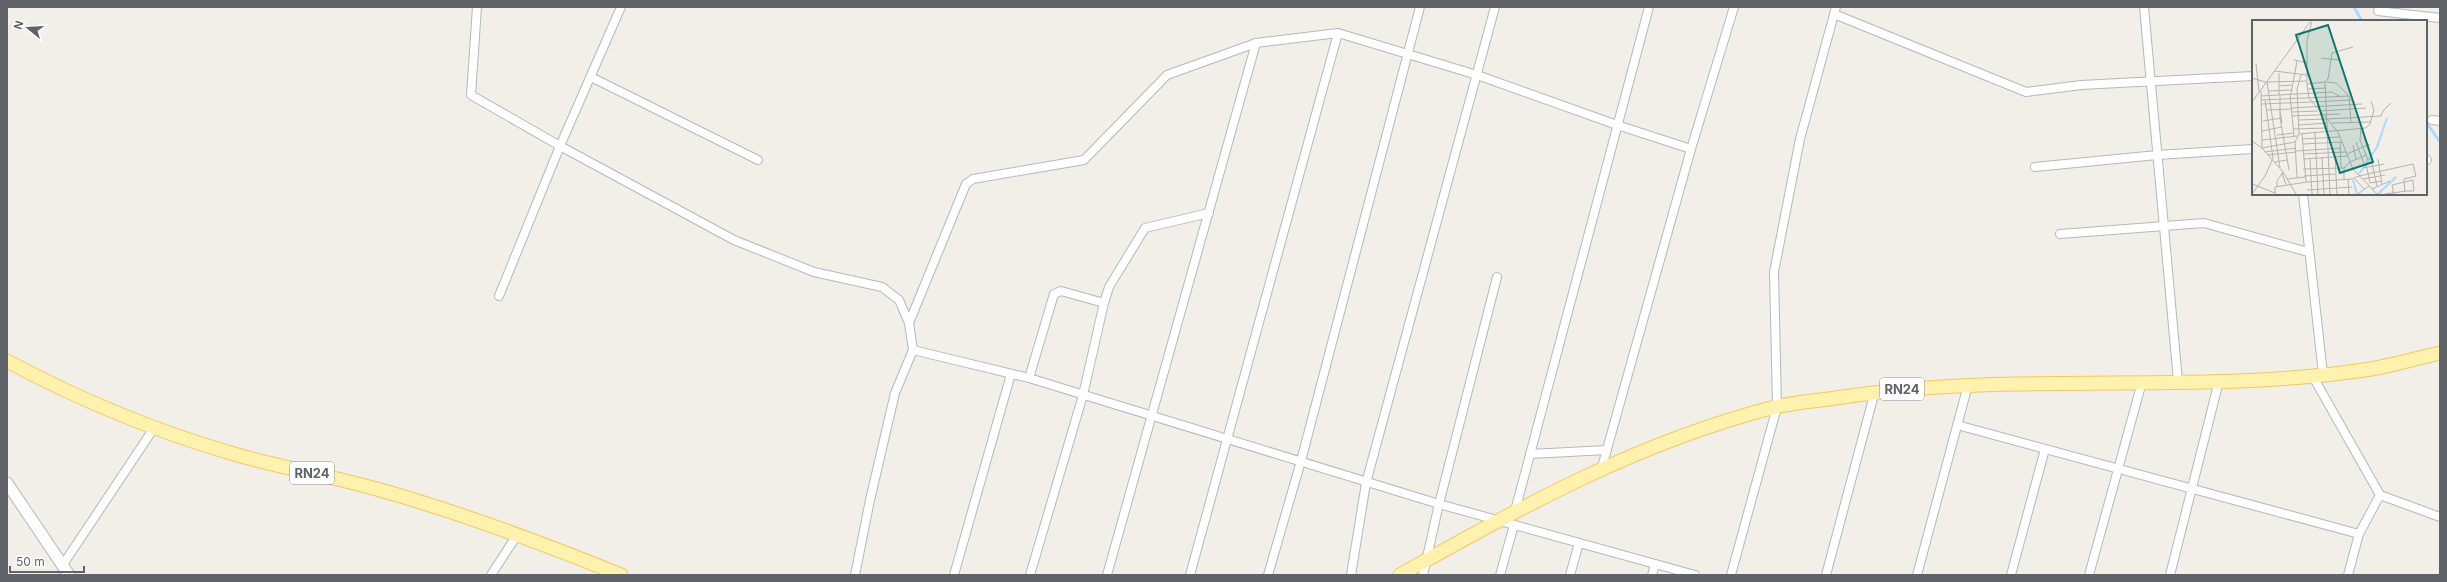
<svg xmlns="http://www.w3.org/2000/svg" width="2447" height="582" font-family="Inter,sans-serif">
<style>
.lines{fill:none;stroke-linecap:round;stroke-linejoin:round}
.stream{stroke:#aadaff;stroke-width:3}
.minor-casing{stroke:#b5b8bc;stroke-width:10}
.secondary-casing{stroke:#b6babf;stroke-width:13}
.primary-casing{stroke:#f2c960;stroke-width:15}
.minor{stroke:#fff;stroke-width:8}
.secondary{stroke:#fff;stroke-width:11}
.primary{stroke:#fff2af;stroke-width:13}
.labels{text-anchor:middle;stroke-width:4;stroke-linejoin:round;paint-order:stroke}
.shield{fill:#fff;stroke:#8f9295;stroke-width:1}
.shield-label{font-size:13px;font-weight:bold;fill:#5f6368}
.inset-river{fill:none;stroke:#aadaff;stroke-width:2}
.inset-road{fill:none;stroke:#b3b3b1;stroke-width:1}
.view{fill:#0f766e;fill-opacity:0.15;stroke:#0f766e;stroke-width:2}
.inset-edge{fill:none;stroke:#5f6368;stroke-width:2}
</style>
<rect width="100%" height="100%" fill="#f1efe8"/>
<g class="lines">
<g class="stream">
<path d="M2354 7 2362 21"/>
<path d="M2426 122 2440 142"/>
</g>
<g class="minor-casing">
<g id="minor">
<path d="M477 7 471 95 560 146 734 240 814 272 882 287 899 300 909 323 913 350 895 393 870 500 855 575"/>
<path d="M2144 7 2178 381"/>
<path d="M2378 11 2440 18"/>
<path d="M1834 14 2026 92 2081 85 2253 76"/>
<path d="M591 77 758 160"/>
<path d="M2432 120 2440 121"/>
<path d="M2426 160H2427"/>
<path d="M2035 167 2157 155 2253 149"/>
<path d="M2303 194 2323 374"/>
<path d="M2060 234 2204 223 2308 252"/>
<path d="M499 296 560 146 621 7"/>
<path d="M909 323 966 184 973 179 1084 160 1167 75 1256 43 1338 33 1477 75 1617 125 1691 149"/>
<path d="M913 350 1029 378 1439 504 1695 575"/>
<path d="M2312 375 2380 495 2440 517"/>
<path d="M1029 378 1054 294 1061 291 1104 303"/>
<path d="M1957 425 2359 534"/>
<path d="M1530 454 1607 450"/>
<path d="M1602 467 1691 149 1734 7"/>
<path d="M1515 511 1649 7"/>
<path d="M62 566 154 428"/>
<path d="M491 575 517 535"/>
<path d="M954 575 1011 374"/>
<path d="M1030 575 1083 395 1104 303 1109 287 1145 228 1209 213"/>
<path d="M1107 575 1256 43"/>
<path d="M1190 575 1338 33"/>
<path d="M1268 575 1301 461 1420 7"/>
<path d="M1351 575 1366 483 1495 7"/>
<path d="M1423 575 1439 504 1497 277"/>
<path d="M1500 575 1514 525"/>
<path d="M1570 575 1579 543"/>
<path d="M1652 575 1655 564"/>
<path d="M1731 575 1777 407 1774 272 1800 139 1836 7"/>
<path d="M1826 575 1875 391"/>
<path d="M1917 575 1968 385"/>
<path d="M2011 575 2045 449"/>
<path d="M2089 575 2142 382"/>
<path d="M2170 575 2219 381"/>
<path d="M2348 575 2359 534 2380 495"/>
</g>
</g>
<g class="secondary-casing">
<path id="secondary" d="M7 483 69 575"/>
</g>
<g class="primary-casing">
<g id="primary">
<path d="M7 361C80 400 154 431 234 454 282 468 332 476 380 490 462 513 542 543 621 575"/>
<path d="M1400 575C1520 507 1641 441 1775 407 1793 403 1811 401 1829 399 1893 389 1954 385 2018 384 2135 381 2256 387 2371 369 2394 365 2417 358 2440 353"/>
</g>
</g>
<use href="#minor" class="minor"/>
<use href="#secondary" class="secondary"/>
<use href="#primary" class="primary"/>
</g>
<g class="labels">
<g class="shield">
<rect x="1880" y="378" width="44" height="22" rx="3"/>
<rect x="290" y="462" width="44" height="22" rx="3"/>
</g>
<g class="shield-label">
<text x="1902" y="394">RN24</text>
<text x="312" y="478">RN24</text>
</g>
</g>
<g transform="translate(2252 20)">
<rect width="175" height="175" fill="#f1efe8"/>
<path class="inset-river" d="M107 154 125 127 135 98M101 160 105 174M126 174 144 157"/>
<path class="inset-road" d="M60 1 55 21V65L57 78 86 112 101 149 125 174M69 38 88 40M42 40 56 43M4 44 7 71M22 51 55 55M27 53V75M0 58 13 62 55 61M15 62 28 148M75 62 84 63 97 76 99 102M55 64 73 62M27 66 40 65M56 69 74 68M9 71 10 128 31 152 44 174M17 71 40 70M38 74 42 116M39 74 45 41M28 75V98L37 150M9 76 80 72 87 76M9 80 97 76M0 82 58 2M60 82 99 80M10 84 60 82M39 88 110 84M14 90 39 89M28 91 30 103M68 91 114 88M40 92 66 91M40 96 88 94M75 99 129 96 131 91 139 83M47 100 75 99M11 101 30 98M79 103 119 102M47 105 75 103M109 108 108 120 116 140M41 109 75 108M10 111 30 107M63 113 66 174M47 114 114 108 118 104 122 90 119 81M50 114 54 162M25 115 42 113M50 119 87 117M10 120 46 116M0 121 10 128 43 122M88 122 89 147M104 122 112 144M51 124 90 122M101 125 104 139M44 131 89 128M13 132 44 128M51 134 94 132M95 134 118 124M16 135 44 132M83 137 85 174M70 138 72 174M51 139 96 136M58 139 60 174M119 139 125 166M126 139 130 164M23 142 35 140M98 142 114 135M114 144 118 163M111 148 132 144M51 149 92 148M30 153 34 165M52 156 83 154M107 156 161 144 164 156 152 159 153 172M45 158 43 122 47 114 45 69 49 55M35 159 53 157M92 159V148L98 142M96 159 97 174M103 159 113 170M111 159 133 155M118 163 130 161M0 164 23 173M25 167V161L31 152M120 169 138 161M55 170 100 167M0 174 13 156 21 138 13 80M23 174V167L55 162 100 159 107 156M78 174 73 62 76 59 80 33 101 27M106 174 117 166M133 174 141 173 154 171H162L161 160 140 165 141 169V174"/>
<path class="view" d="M76 5 121 142 88 153 44 15Z"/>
<rect width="175" height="175" class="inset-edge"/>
</g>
<rect width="2447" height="582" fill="none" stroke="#5f6368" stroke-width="16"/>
<g transform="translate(28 28) rotate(288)" stroke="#ffffff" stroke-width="3" paint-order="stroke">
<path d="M0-3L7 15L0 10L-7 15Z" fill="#5f6368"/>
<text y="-6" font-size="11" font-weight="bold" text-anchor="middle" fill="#5f6368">N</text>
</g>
<path d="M10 566v6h74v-6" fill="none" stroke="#5f6368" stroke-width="2"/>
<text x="16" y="566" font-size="12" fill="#5f6368" stroke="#ffffff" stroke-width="3" paint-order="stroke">50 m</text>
</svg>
